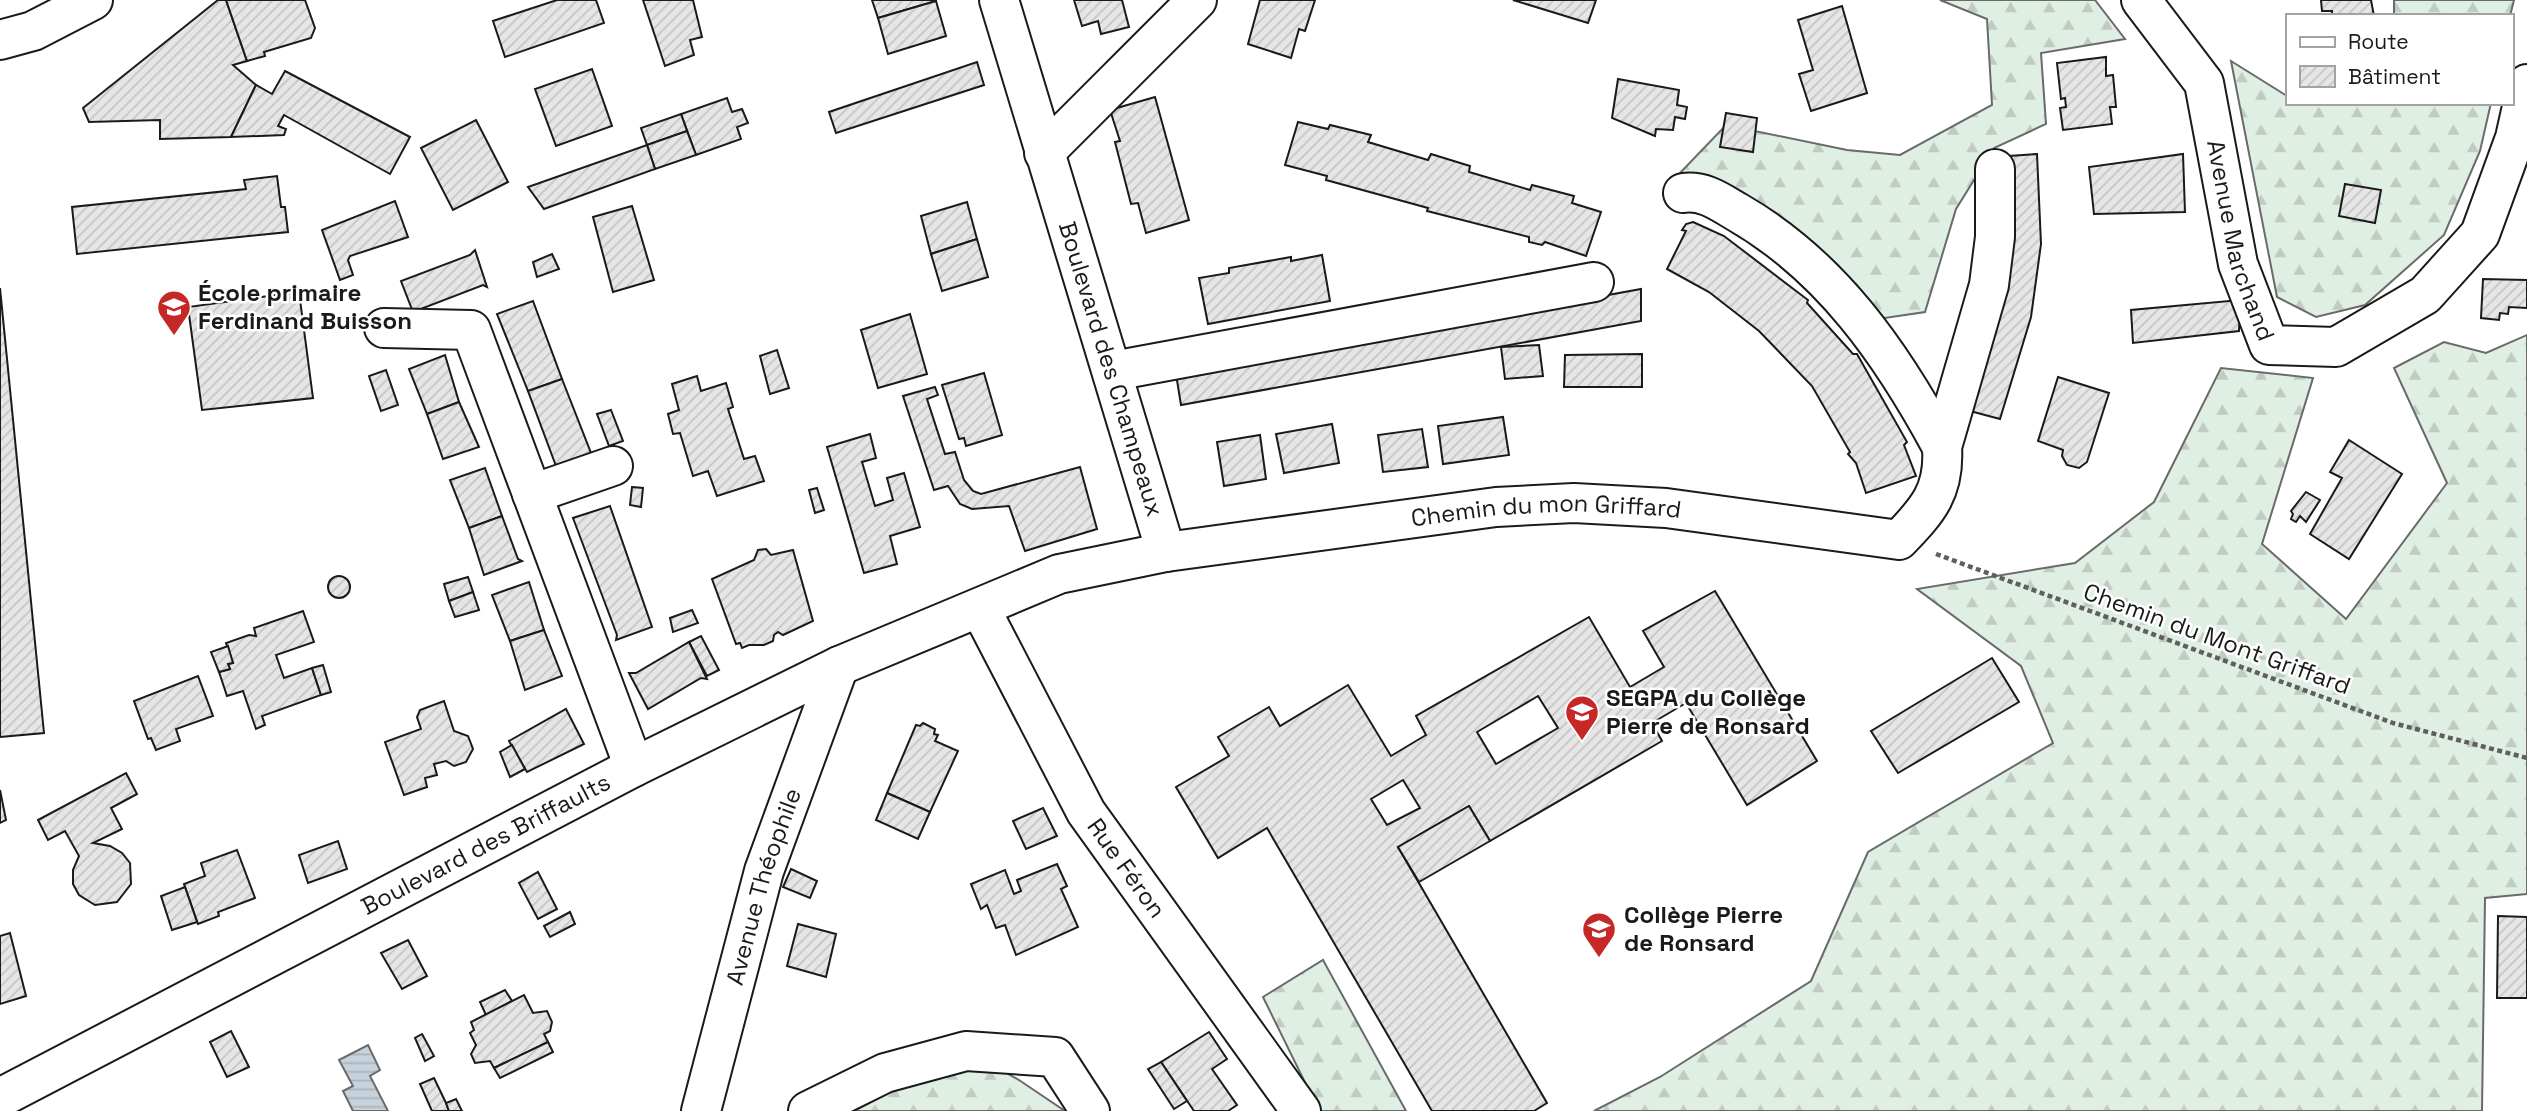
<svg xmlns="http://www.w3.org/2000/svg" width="2527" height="1111" font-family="'Space Grotesk',sans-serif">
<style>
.forest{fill:url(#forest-firs);stroke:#6a6a6a;stroke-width:2}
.water{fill:url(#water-rules);stroke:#6a6a6a;stroke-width:2}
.building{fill:url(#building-hatch);stroke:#1a1a1a;stroke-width:2;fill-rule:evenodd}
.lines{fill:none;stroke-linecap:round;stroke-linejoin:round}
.minor-casing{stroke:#1a1a1a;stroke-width:42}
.major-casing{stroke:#1a1a1a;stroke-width:42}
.path{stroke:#5f5f5f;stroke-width:4.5;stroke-dasharray:5 3.5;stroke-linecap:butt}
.minor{stroke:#fff;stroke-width:38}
.major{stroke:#fff;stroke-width:38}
.labels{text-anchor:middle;stroke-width:5;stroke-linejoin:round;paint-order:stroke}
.street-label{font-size:24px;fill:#1a1a1a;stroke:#fff}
.poi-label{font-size:24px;font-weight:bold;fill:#1a1a1a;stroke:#fff;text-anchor:start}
</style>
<defs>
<pattern id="forest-firs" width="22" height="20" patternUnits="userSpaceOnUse" patternTransform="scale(1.75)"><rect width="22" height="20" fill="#e0efe3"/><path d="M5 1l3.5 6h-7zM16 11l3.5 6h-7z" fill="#c0ccc2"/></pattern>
<pattern id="water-rules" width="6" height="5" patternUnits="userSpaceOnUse" patternTransform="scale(1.75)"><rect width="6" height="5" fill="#c6d2dc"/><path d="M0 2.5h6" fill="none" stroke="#aab4bc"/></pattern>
<pattern id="building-hatch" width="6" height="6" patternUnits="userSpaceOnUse" patternTransform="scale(1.75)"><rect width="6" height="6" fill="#e6e6e6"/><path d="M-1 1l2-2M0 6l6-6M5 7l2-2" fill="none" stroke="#c5c5c5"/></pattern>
</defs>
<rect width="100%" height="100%" fill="#fff"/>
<g class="forest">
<path d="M1940 0H2095L2125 39 2041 53 2046 124 1994 148 1956 209 1925 312 1878 319 1813 250 1679 174 1726 125 1847 150 1900 155 1992 105 1987 19Z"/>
<path d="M2394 0H2514L2510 16H2394Z"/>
<path d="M2231 61 2287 96V103H2491L2480 151 2444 235 2365 305 2316 317 2277 297Z"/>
<path d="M2527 335V894L2485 898 2482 1111H1594L1660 1077 1811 981 1868 852 2053 743 2021 666 1917 589 2075 563 2154 502 2221 368 2313 378 2262 544 2346 619 2447 483 2394 368 2444 342 2486 353Z"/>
<path d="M1323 960 1406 1111H1319L1263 997Z"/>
<path d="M966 1051 1019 1080 1065 1111H854Z"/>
</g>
<path class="water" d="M368 1045 380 1070 370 1076 388 1111H353L343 1091 353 1086 339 1060Z"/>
<g class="building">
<path d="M218 0H226L247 61 233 65 256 85 231 137 160 139V120L89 122 83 108Z"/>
<path d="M226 0H305L315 28 311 38 264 52 265 56 247 61Z"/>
<path d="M557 0H596L604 23 505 57 493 21Z"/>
<path d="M643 0H693L702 37 690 40 694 55 665 66Z"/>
<path d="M872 0H936V1L878 18Z"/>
<path d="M1074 0H1122L1129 27 1101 34 1098 21 1082 26Z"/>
<path d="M1260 0H1315L1305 31 1299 29 1291 58 1248 44Z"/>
<path d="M1513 0H1596L1588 23Z"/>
<path d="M2321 0H2371L2374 16H2332V11H2322Z"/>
<path d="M936 1 946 36 888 54 878 18Z"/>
<path d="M1842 6 1867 93 1811 111 1799 74 1813 70 1798 20Z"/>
<path d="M2106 57V76L2113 75 2116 107H2110L2112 124 2063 130 2060 108 2066 107 2065 98 2061 99 2057 63Z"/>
<path d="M977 62 984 85 836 133 829 112Z"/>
<path d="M592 69 612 126 556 146 535 89Z"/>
<path d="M285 71 410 137 390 174 284 115 278 126 286 129 284 135 231 137 256 85 272 94Z"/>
<path d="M1618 79 1679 90 1677 105 1687 107 1685 119 1675 117 1673 130 1656 129 1655 136 1612 118Z"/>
<path d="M1155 97 1189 220 1146 233 1138 203 1131 204 1115 142 1120 141 1110 110Z"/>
<path d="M727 98 732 112 742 109 748 123 737 127 741 139 696 155 681 114Z"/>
<path d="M1726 113 1757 118 1753 152 1720 147Z"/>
<path d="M681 114 687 131 647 145 641 128Z"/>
<path d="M476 120 508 182 453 210 421 148Z"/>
<path d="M1298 122 1328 129 1330 125 1371 135 1368 142 1428 160 1431 154 1470 166 1469 172 1530 190 1532 185 1574 196 1572 203 1601 212 1586 256 1545 242 1542 245 1529 242V237L1427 211 1428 208 1326 180 1327 176 1285 165Z"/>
<path d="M687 131 696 155 655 169 647 145Z"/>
<path d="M647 145 655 169 544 209 528 187Z"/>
<path d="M2037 154 2041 244 2031 317 2000 419 1970 411 2010 250 2009 156Z"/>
<path d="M2183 154 2185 212 2094 214 2089 167Z"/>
<path d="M277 176 281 207H285L288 232 77 254 72 207 246 189 244 180Z"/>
<path d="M2345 184 2381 190 2375 223 2339 216Z"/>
<path d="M395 201 408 237 350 256 348 260 353 275 340 280 322 230Z"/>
<path d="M967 202 977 239 931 254 921 216Z"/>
<path d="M632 206 654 280 613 292 593 217Z"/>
<path d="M1693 222 1724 236 1808 300 1807 303 1853 354H1857L1907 442 1904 445 1916 476 1866 493 1856 463 1848 454 1850 452 1812 386 1759 331 1709 292 1667 269 1686 231 1682 230 1686 224Z"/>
<path d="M977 239 988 277 942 291 931 254Z"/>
<path d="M475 250 487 287 483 285 413 312 401 281 470 255Z"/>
<path d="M552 254 559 269 537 277 533 262Z"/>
<path d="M1322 255 1330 301 1208 324 1199 278 1229 273V268L1291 257V261Z"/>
<path d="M2483 279 2527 280V308L2509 307 2508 314 2500 313 2499 320 2481 318Z"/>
<path d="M0 288 44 733 0 737Z"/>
<path d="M1641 289V321L1181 405 1176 374Z"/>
<path d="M299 292 313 398 202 410 188 307Z"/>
<path d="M2240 300 2239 331 2133 343 2131 310Z"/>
<path d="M533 301 562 379 528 391 497 314Z"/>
<path d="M910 314 927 374 878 388 861 330Z"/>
<path d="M1539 345 1543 376 1505 379 1501 347Z"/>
<path d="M777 350 789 388 770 394 760 356Z"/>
<path d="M1642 354V387H1564L1565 355Z"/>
<path d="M445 355 459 402 427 414 409 369Z"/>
<path d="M386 370 398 405 381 411 369 376Z"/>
<path d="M984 373 1002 435 966 446 964 438 959 439 942 385Z"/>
<path d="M697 376 701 391 726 383 733 407 728 409 744 459 755 456 764 481 717 496 708 471 693 476 680 433 673 434 668 414 679 410 672 384Z"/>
<path d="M2058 377 2109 393 2087 462 2079 468 2067 465 2062 456 2063 450 2038 441Z"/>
<path d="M562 379 591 453 556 466 528 391Z"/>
<path d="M935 387 938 395 927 399 945 454 955 452 964 480 973 491 981 494 1080 467 1097 529 1025 551 1009 506 972 509 960 504 948 486 934 490 903 396Z"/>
<path d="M459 402 479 447 443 459 427 414Z"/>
<path d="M611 410 623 441 609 446 597 414Z"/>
<path d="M1503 417 1509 455 1443 464 1438 426Z"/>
<path d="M1332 424 1339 463 1284 473 1276 434Z"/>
<path d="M1422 429 1428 467 1383 472 1378 435Z"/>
<path d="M870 434 876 458 862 462 875 506 893 500 887 478 904 473 920 527 890 536 897 564 864 573 827 447Z"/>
<path d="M1260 435 1266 479 1224 486 1217 442Z"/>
<path d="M2349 440 2402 474 2349 559 2310 534 2342 478 2330 472Z"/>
<path d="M485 468 502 516 469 528 450 480Z"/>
<path d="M632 487 643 488 641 507 630 505Z"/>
<path d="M817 488 824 510 815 513 809 490Z"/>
<path d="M2306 492 2320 500 2306 522 2300 516 2296 522 2291 519 2293 514 2291 511Z"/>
<path d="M610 506 652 627 616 640 617 635 573 518Z"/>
<path d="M502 516 518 559 522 561 484 575 469 528Z"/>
<path d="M766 549 771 555 793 550 813 621 783 635 778 632 774 635 773 641 764 645H749L742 648 740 643 736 644 712 579 754 560 758 550Z"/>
<circle cx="339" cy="587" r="11"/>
<path d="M468 577 473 592 449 601 444 584Z"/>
<path d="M529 582 544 630 510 641 492 595Z"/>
<path d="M1715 591 1817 761 1747 805 1686 703 1652 723 1662 741 1490 841 1469 806 1398 847 1547 1103 1534 1111H1432L1267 828 1218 858 1176 787 1229 756 1218 737 1269 707 1280 726 1348 685 1391 756 1426 735 1416 716 1589 617 1630 687 1664 667 1643 631ZM1538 696 1558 728 1496 764 1477 732ZM1403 780 1420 808 1387 825 1371 799Z"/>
<path d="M473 592 479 610 455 617 449 601Z"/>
<path d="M692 610 698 623 673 632 670 618Z"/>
<path d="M303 611 314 642 276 655 284 678 312 668 321 695 262 716 265 725 256 729 243 691 227 696 219 672 230 669 228 664 233 663 226 643 249 635 256 636 254 628Z"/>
<path d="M544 630 562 676 525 690 510 641Z"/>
<path d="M701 636 719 670 707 676 689 642Z"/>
<path d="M689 642 707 679 701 678 648 709 629 673H636Z"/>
<path d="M228 646 233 663 228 664 230 669 219 672 211 652Z"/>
<path d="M1992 658 2019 702 1898 773 1871 731Z"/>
<path d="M323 665 331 692 321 695 312 668Z"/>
<path d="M198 676 213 716 176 729 180 741 156 750 151 738 148 739 134 701Z"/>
<path d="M444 701 454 731 468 736 473 749 466 762 454 766 446 761 434 764 437 775 425 778 427 787 404 795 385 742 421 729 417 717 420 710Z"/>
<path d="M566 709 584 744 527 772 509 741Z"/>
<path d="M923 723 935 729 934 734 938 735 935 741 958 751 930 812 887 793 916 725 920 726Z"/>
<path d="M512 745 525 769 510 777 500 752Z"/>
<path d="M126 773 137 794 111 808 122 829 93 843 110 846 122 853 130 863 131 884 117 902 95 905 79 895 73 884V870L79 856 65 831 48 840 38 820Z"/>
<path d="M0 790 6 820 0 823Z"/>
<path d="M887 793 930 812 918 839 876 820Z"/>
<path d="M1469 806 1490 841 1419 882 1398 847Z"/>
<path d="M1043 808 1057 836 1026 849 1013 821Z"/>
<path d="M338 841 347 869 308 883 299 855Z"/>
<path d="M237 850 255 898 218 912 219 916 198 924 184 884 205 876 201 863Z"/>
<path d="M1057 864 1067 886 1061 889 1078 927 1016 955 1005 925 996 928 987 905 981 909 971 884 1005 870 1014 894 1021 891 1017 880Z"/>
<path d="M791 869 817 881 810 898 783 887Z"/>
<path d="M538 872 557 909 538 919 519 883Z"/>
<path d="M185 887 197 922 172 930 161 896Z"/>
<path d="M570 912 575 924 550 937 544 926Z"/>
<path d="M2498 916 2527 917V998H2497Z"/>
<path d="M798 924 836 934 826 977 787 966Z"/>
<path d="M10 933 26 996 0 1004V936Z"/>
<path d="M408 940 427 976 402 989 381 953Z"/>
<path d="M505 990 512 1001 486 1015 480 1002Z"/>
<path d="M524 995 533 1013 547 1011 552 1022 550 1031 544 1034 548 1042 494 1068 490 1061 475 1063 471 1054 476 1045 470 1033 474 1030 471 1022Z"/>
<path d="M231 1031 249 1067 227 1077 210 1042Z"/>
<path d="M1209 1032 1227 1059 1212 1069 1237 1105 1228 1111H1194L1161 1062Z"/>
<path d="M422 1034 434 1056 425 1061 415 1038Z"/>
<path d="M548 1042 553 1052 500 1078 494 1068Z"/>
<path d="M1161 1062 1187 1101 1174 1109 1148 1069Z"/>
<path d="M434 1078 446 1103 449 1111H432L420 1084Z"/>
<path d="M456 1099 462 1111H449L446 1103Z"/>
</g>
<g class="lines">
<g class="minor-casing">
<g id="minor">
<path id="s1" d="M2141 0 2204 83 2238 264 2269 345 2336 347 2425 295 2480 234 2515 138 2527 84"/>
<path d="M1044 153 1197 0"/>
<path d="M1683 193C1704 190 1720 202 1737 212 1831 266 1892 354 1942 447"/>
<path d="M384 328 471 330 634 767"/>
<path d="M1113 371 1594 282"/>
<path d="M532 494 613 466"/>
<path id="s2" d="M1166 552 1496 507 1574 503 1666 508 1899 540C1928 510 1945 491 1942 447L1989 285 1995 237V169"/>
<path id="s3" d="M980 608 1086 812 1301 1111"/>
<path id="s4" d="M0 1098 634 767 839 666 1059 574 1166 552 999 0"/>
<path id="s5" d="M701 1111 764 871 839 666"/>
<path d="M808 1111 885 1073 966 1051 1055 1057 1090 1111"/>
</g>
</g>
<g class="major-casing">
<path id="major" d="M0 40 33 31 93 0"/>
</g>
<path class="path" d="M1936 554 2393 723 2527 758"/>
<use href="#minor" class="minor"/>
<use href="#major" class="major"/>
</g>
<defs>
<g id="school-pin" transform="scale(1.75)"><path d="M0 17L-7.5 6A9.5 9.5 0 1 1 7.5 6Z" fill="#c62828" stroke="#fff"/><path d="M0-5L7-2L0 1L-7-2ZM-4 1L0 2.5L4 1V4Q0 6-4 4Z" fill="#fff"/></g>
</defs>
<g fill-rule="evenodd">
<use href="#school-pin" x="174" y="307"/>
<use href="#school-pin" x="1582" y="712"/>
<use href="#school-pin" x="1599" y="929"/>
</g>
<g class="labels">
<g class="street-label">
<text dy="8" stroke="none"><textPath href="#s1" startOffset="266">Avenue Marchand</textPath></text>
<text transform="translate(1111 369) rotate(73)" y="8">Boulevard des Champeaux</text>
<text dy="8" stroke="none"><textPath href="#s2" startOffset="383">Chemin du mon Griffard</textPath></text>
<text transform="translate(2217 639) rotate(20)" y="8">Chemin du Mont Griffard</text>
<text dy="8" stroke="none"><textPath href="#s4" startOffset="548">Boulevard des Briffaults</textPath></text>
<text dy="8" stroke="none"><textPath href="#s3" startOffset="299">Rue Féron</textPath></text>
<text dy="8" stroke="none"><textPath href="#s5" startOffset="233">Avenue Théophile</textPath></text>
</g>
<g class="poi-label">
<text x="198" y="301">École primaire<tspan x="198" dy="28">Ferdinand Buisson</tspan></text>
<text x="1606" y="706">SEGPA du Collège<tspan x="1606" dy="28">Pierre de Ronsard</tspan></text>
<text x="1624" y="923">Collège Pierre<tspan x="1624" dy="28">de Ronsard</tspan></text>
</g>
</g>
<rect x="2286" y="14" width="228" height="91" fill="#ffffff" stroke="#a3a3a3" stroke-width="2"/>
<rect x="2300" y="37" width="35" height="10" fill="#ffffff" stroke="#a3a3a3" stroke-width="2"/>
<text x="2348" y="49" font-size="21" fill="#1a1a1a">Route</text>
<rect x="2300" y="66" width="35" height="21" fill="url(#building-hatch)" stroke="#a3a3a3" stroke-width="2"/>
<text x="2348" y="84" font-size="21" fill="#1a1a1a">Bâtiment</text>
</svg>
